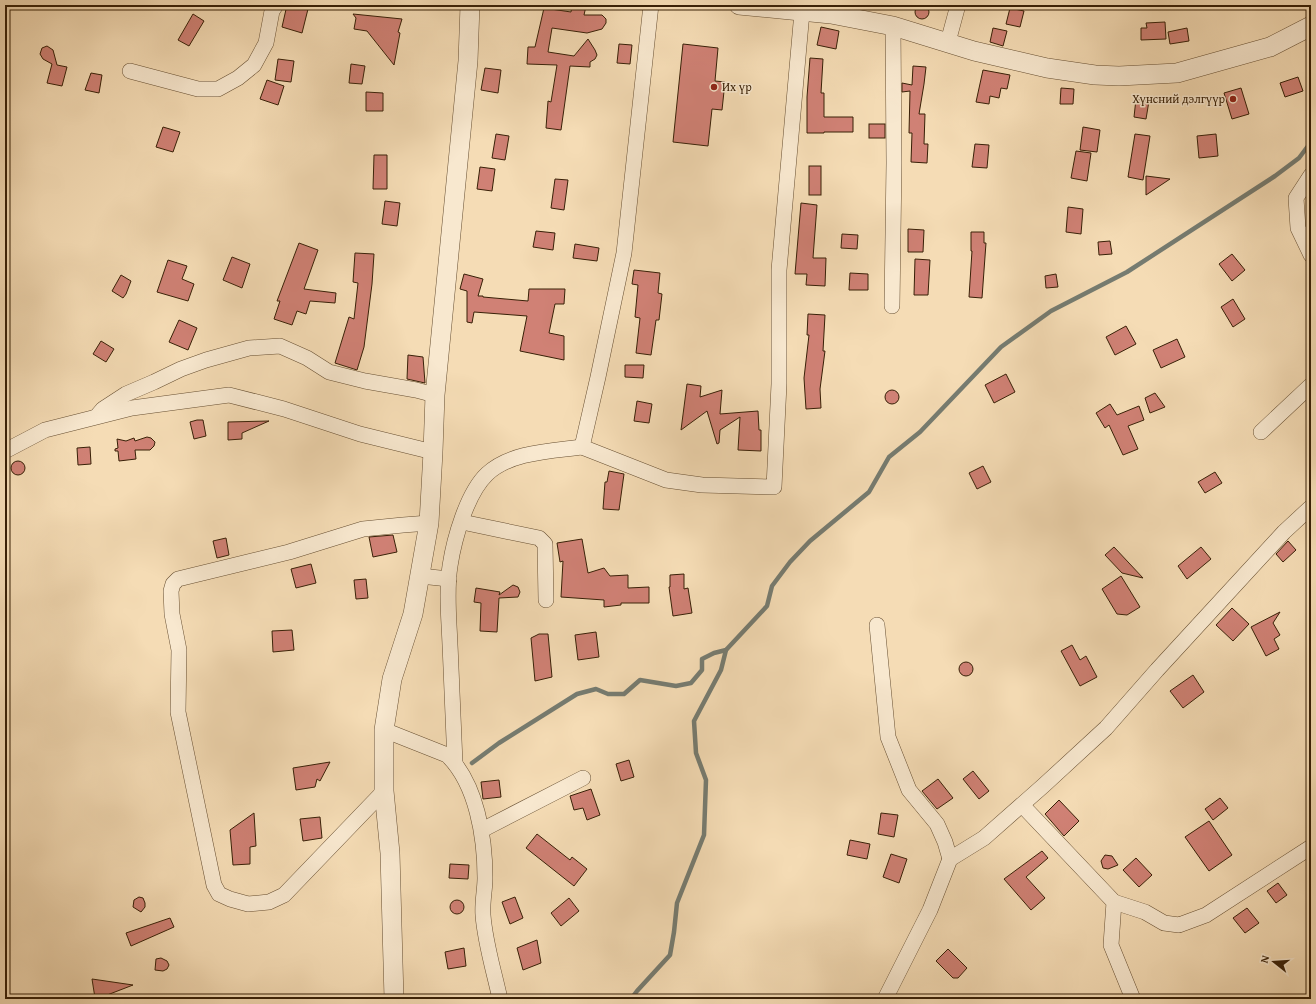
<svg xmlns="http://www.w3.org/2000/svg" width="1316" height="1004" font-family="'Gentium Book Plus',serif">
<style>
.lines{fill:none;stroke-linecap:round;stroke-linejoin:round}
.stream{stroke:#767c71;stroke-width:4.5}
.building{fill:#d08175;stroke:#382007}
.minor-casing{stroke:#674f32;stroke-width:16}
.tertiary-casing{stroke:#674f32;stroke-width:20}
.minor{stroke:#f8e8cf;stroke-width:15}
.tertiary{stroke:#f8e8cf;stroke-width:19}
.poi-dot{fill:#8f2418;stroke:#f8e8cf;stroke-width:1.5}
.labels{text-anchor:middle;stroke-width:3;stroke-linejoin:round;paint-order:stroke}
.poi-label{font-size:12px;fill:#382007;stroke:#f8e8cf;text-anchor:start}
</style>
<rect width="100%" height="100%" fill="#f5dcb5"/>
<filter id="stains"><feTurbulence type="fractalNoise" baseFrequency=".005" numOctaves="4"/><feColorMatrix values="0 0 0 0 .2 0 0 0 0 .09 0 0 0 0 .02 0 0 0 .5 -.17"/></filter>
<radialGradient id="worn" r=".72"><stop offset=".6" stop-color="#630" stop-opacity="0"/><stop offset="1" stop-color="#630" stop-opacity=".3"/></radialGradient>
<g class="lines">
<g class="stream">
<path d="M472 763 499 743 577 694 596 689 608 694H624L640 680 676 686 691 683 702 670V659L714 653 726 650"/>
<path d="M631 999 637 991 670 955 674 932 677 903 704 835 706 780 696 753 694 721 721 670 726 650 767 606 772 586 790 562 810 541 869 492 889 457 920 432 1001 347 1051 311 1127 272 1275 176 1299 158 1311 142"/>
</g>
</g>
<g class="building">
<path d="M287 5H309L302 33 282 27Z"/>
<path d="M572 5 586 6 584 15H602L606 19V23L602 29 587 33 552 28 548 52 574 56 588 39 595 50 597 55 595 59 590 62V67L570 66 561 130 546 128 548 101 551 102 557 65 527 64 528 47H535L544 8 571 12Z"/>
<circle cx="922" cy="12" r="7"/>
<path d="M1010 8 1024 11 1020 27 1006 24Z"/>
<path d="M193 14 204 21 189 46 178 40Z"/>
<path d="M353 14 402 19 398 32 400 33 394 65 367 31 354 29 356 18Z"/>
<path d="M1165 22 1166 39 1141 40V28H1147L1146 23Z"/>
<path d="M821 27 839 31 836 49 817 45Z"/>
<path d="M993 28 1007 31 1003 46 990 42Z"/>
<path d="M1187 28 1189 41 1170 44 1168 32Z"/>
<path d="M619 44 632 45 630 64 617 63Z"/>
<path d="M683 44 718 48 715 81 725 82 722 110 712 109 708 146 673 142Z"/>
<path d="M47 46 53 50 57 65 67 67 62 86 47 83 52 64 43 59 40 54 42 48Z"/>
<path d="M810 58 823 59 821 93H824V117H853V132H824V133H807V97Z"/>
<path d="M278 59 294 61 291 82 275 80Z"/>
<path d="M351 64 365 66 362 84 349 83Z"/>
<path d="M913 66 926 67 924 84 919 114H925L924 144H928L927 163 911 162 912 133H909L910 91 902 92V83L912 85Z"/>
<path d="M485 68 501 70 498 93 481 90Z"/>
<path d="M983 70 1010 75 1007 89 1001 88 999 98 990 96 989 104 976 102Z"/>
<path d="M91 73 102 75 99 93 85 90Z"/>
<path d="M1298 77 1303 91 1285 97 1280 83Z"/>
<path d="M267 80 284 86 278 105 260 99Z"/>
<path d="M1061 88 1074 89 1073 104H1060Z"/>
<path d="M1241 88 1249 114 1232 119 1224 93Z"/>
<path d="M366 92 383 93V111H366Z"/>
<path d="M1136 99 1149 101 1146 119 1134 117Z"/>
<rect x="869" y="124" width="16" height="14"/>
<path d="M163 127 180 132 173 152 156 147Z"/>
<path d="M1083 127 1100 130 1097 152 1080 150Z"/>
<path d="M496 134 509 136 505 160 492 158Z"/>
<path d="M1135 134 1150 136 1143 180 1128 177Z"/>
<path d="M1216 134 1218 156 1199 158 1197 136Z"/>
<path d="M975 144 989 145 987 168 972 167Z"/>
<path d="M1076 151 1091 153 1087 181 1071 178Z"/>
<path d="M374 155H387V189H373Z"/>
<rect x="809" y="166" width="12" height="29"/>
<path d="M480 167 495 169 492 191 477 189Z"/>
<path d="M1146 176 1170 179 1146 195Z"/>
<path d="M555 179 568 180 564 210 551 208Z"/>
<path d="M385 201 400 203 397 226 382 224Z"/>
<path d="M801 203 817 205 813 258H826L825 286 806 285 807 274H795Z"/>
<path d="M1068 207 1083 209 1081 234 1066 232Z"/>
<path d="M908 229 924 230 923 252H908Z"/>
<path d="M536 231 555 233 553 250 533 247Z"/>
<path d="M971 232H984V243H986L982 298 969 297 972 251H971Z"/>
<path d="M842 234 858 235 857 249 841 248Z"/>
<path d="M1110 241 1112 254 1099 255 1098 242Z"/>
<path d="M299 243 318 250 304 289 336 293 335 303 310 301 306 314 297 311 292 325 274 319 280 301H277Z"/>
<path d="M575 244 599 248 597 261 573 258Z"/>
<path d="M355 253 374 254 372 284 364 347 357 370 335 363 349 317 354 319 358 283 353 282Z"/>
<path d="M1232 254 1245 270 1232 281 1219 264Z"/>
<path d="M232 257 250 264 242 288 223 280Z"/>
<path d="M915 259 930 260 928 295H914Z"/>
<path d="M168 260 187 266 182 279 194 284 188 301 157 292Z"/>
<path d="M634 270 660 273 658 293 662 294 659 320H656L651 355 636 353 640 318 635 317 638 285 632 284Z"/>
<path d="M850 273 868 274V290H849Z"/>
<path d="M464 274 483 279 478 296H483V297L528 301 529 289H565L564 304H555L549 333 564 336V360L520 351 527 316 474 312 472 323 467 322V291L460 289Z"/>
<path d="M1056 274 1058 287 1046 288 1045 276Z"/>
<path d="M121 275 131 281 126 294 123 298 112 291Z"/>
<path d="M1233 299 1245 319 1233 327 1221 307Z"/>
<path d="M808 314 825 315 823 351H825L820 389 821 408 806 409 804 378 809 335H807Z"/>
<path d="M179 320 197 328 188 350 169 342Z"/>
<path d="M1126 326 1136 344 1115 355 1106 337Z"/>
<path d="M1177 339 1185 357 1161 368 1153 350Z"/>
<path d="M101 341 114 349 106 362 93 354Z"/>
<path d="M408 355 423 357 425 383 407 379Z"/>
<path d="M625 365H644L643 378 625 377Z"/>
<path d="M1006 374 1015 392 994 403 985 385Z"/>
<path d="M687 384 701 386 700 397 722 390 720 414 758 411 759 430H761V451L738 450 740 417 720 430 719 443 717 444 707 411 681 430Z"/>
<circle cx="892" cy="397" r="7"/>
<path d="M1155 393 1165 407 1150 413 1145 398Z"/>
<path d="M637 401 652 404 649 423 634 421Z"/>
<path d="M1110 404 1117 415 1139 406 1144 420 1128 426 1138 449 1123 455 1109 425 1105 428 1096 413Z"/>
<path d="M197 420H203L206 436 194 439 190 422Z"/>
<path d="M269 421 242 433V439L228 440V422Z"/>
<path d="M147 437 151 438 155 442 154 446 150 450H135L136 459 119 461 118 451H115V449L118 448 117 439 126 441 134 438 135 441Z"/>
<path d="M90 447 91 464 78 465 77 448Z"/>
<circle cx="18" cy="468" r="7"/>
<path d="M983 466 991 482 977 489 969 473Z"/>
<path d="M609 471 624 474 619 510 603 509 605 482H607Z"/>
<path d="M1215 472 1222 483 1205 493 1198 482Z"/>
<path d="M393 535 397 552 373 557 369 537Z"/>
<path d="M226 538 229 555 217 558 213 541Z"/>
<path d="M582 539 588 573 604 568 610 576 628 575V588L649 587V603H621V605L604 607V600L561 597 563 561 560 562 557 543Z"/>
<path d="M1288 541 1296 550 1283 562 1276 554Z"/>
<path d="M1114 547 1143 578 1122 573 1105 555Z"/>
<path d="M1201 547 1211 559 1187 579 1178 566Z"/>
<path d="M311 564 316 583 296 588 291 569Z"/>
<path d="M684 574V589L688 588 692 613 673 616 669 587H670V575Z"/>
<path d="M1121 576 1140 607 1127 615 1117 614 1102 589Z"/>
<path d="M366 579 368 598 356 599 354 580Z"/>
<path d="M513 585 518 587 520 592 518 597 499 598 497 632 480 631 481 603 474 602 476 588 500 592 499 595Z"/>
<path d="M1232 608 1249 624 1233 641 1216 625Z"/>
<path d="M1280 612 1273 623 1280 635 1274 639 1279 649 1266 656 1251 627Z"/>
<path d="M292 630 294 650 273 652 272 631Z"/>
<path d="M596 632 599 657 578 660 575 635Z"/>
<path d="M539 634H548L552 677 535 681 531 638Z"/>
<path d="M1072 645 1080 660 1086 656 1097 677 1080 686 1061 651Z"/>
<circle cx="966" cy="669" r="7"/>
<path d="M1193 675 1204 692 1183 708 1170 691Z"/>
<path d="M629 760 634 777 621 781 616 764Z"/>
<path d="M330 762 320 781 317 779 315 787 296 790 293 768Z"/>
<path d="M973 771 989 791 979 799 963 779Z"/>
<path d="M938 779 953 798 937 809 922 791Z"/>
<path d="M499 780 501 797 483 799 481 782Z"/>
<path d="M591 789 600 815 587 820 583 808 574 810 570 796Z"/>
<path d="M1220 798 1228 808 1213 820 1205 809Z"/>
<path d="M1059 800 1079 821 1064 836 1045 814Z"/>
<path d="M254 813 256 846 250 847V864L233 865 230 830Z"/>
<path d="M881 813 898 815 894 837 878 834Z"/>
<path d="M320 817 322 838 303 841 300 819Z"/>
<path d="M1209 821 1232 855 1209 871 1185 837Z"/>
<path d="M537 834 570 860 572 857 587 869 574 886 526 848Z"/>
<path d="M850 840 870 844 867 859 847 855Z"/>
<path d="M1042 851 1048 858 1026 877 1045 898 1031 910 1004 879Z"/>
<path d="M891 854 907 859 899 883 883 877Z"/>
<path d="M1105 855 1112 856 1118 865 1108 869 1103 868 1101 861Z"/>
<path d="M1136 858 1152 875 1139 887 1123 870Z"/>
<path d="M450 864 469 865 468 879 449 878Z"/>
<path d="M1278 883 1287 895 1276 903 1267 891Z"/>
<path d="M139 897 143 898 145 903V907L141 912 133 907 134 900Z"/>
<path d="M515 897 523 918 510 924 502 902Z"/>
<path d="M569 898 579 911 561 926 551 913Z"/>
<circle cx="457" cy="907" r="7"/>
<path d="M1247 908 1259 923 1245 933 1233 918Z"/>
<path d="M170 918 174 927 131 946 126 933Z"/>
<path d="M537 940 541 963 523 970 517 948Z"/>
<path d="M464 948 466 966 448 969 445 952Z"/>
<path d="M948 949 967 968 958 978H953L936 961Z"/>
<path d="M161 958 167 961 169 965 167 969 163 971 155 970 156 959Z"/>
<path d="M92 979 133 985 102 997 95 998Z"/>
</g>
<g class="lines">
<g class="minor-casing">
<g id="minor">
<path d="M651 5 624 253 598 377 582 447 666 480 702 485 774 487 779 384V270L802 12"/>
<path d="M948 42 958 5"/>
<path d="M130 71 198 89H218L238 78 254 65 266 43 272 11 276 5"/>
<path d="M1311 175 1296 198 1298 228 1311 255"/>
<path d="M892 306 894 163 893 26"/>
<path d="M97 416 103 409 126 394 154 382 181 369 206 360 249 348 280 346 307 358 329 372 365 381 416 390 435 395"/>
<path d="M1261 432 1311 385"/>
<path d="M5 451 45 430 132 408 229 395 284 409 360 434 433 452"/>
<path d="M462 522 539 538 545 544 546 600"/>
<path d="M420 576 449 579"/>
<path d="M877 625 888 737 909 790 937 824 945 842 950 859"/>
<path d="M384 730 447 755C477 784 485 838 485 878 485 890 482 902 483 915 485 943 494 971 500 999"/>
<path d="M455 763C453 723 452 684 450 645 449 619 446 591 450 566 454 539 467 493 487 474 510 452 551 451 582 447"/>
<path d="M384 791 284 895 269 902 248 904 230 899 219 894 214 885 178 712 179 650 172 614 171 591 173 584 178 579 289 552 363 529 403 525 429 523"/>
<path d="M1022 805 1114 902 1111 945 1133 999"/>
<path d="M482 830 583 778"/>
<path d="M1114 902 1145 912 1164 923 1179 925 1206 915 1311 847"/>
<path d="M885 999 930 910 950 859 984 838 1043 786 1106 728 1157 670 1284 532 1311 507"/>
</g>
</g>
<g class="tertiary-casing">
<g id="tertiary">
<path d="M739 5 831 14 893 26 974 51 1047 68 1095 75 1119 76 1177 73 1270 47 1311 26"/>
<path d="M394 999 390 853 384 791V730L392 679 413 614 429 523 433 452 435 395 468 61 470 5"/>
</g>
</g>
<use href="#minor" class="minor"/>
<use href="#tertiary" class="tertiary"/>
</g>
<g class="poi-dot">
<circle cx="714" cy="87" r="4"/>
<circle cx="1233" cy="99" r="4"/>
</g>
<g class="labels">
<g class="poi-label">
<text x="722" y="91">Их үр</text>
<text x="1225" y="103" text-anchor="end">Хүнсний дэлгүүр</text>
</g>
</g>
<rect width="1316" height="1004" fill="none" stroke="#f5dcb5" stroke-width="20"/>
<rect x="6" y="6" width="1304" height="992" fill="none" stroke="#382007" stroke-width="2"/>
<rect x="10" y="10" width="1296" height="984" fill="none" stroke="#382007"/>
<g transform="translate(1274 962) rotate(287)" stroke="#f8e8cf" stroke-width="3" paint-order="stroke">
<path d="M0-3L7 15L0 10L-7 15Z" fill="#382007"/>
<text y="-6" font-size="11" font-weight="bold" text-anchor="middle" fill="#382007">N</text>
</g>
<rect width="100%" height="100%" filter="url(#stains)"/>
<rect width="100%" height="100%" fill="url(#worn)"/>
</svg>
